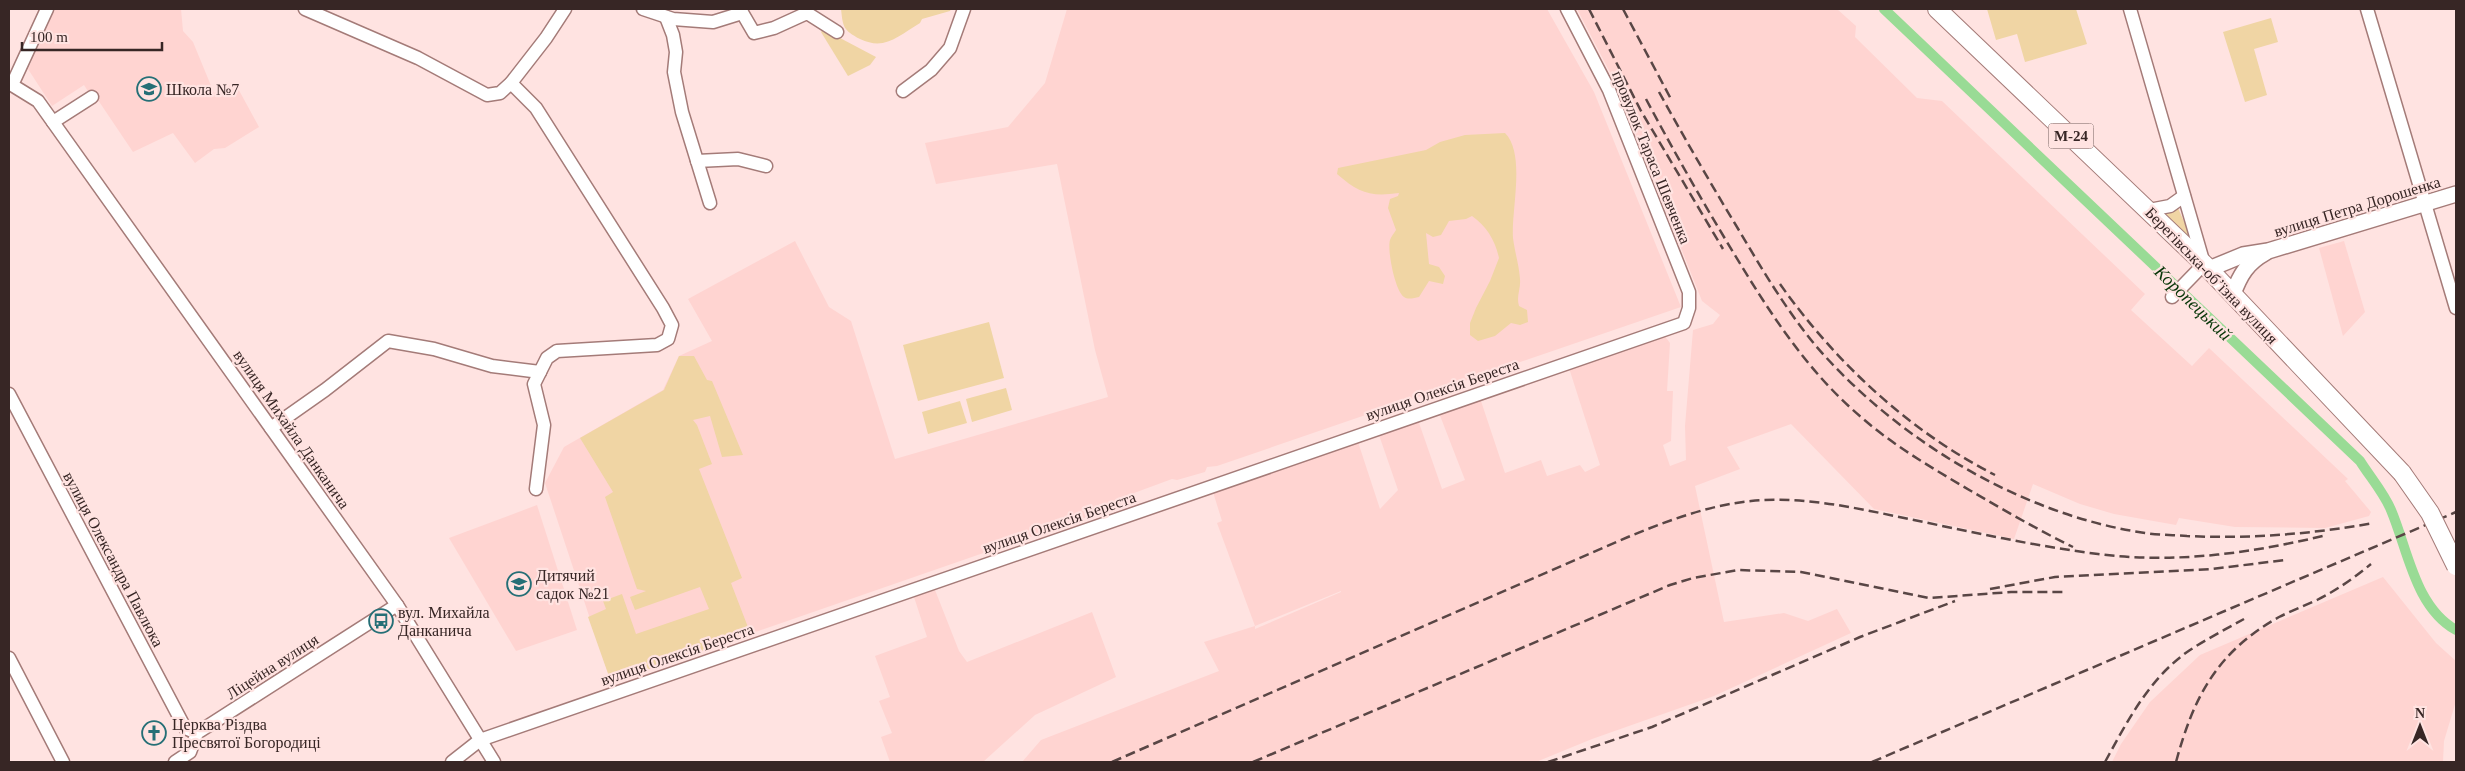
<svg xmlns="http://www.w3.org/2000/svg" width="2465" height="771" font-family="Georgia,serif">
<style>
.built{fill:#ffd4d1;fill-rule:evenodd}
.green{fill:#f0d5a4}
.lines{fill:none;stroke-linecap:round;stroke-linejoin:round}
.canal{stroke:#99db95;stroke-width:10}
.minor-casing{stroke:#a47b78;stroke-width:15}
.major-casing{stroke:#a47b78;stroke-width:18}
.highway-casing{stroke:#a47b78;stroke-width:20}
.minor{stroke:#fff;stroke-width:12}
.major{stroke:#fff;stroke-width:15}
.highway{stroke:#fff;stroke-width:18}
.rail{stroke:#594645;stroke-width:2.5;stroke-dasharray:10 5;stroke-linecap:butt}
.highway-bridge-casing{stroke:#a47b78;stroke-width:20;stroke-linecap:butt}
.highway-bridge{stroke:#fff;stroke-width:18}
.labels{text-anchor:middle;stroke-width:4.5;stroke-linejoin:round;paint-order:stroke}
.shield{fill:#ffe3e1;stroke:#735f5d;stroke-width:1}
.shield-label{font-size:15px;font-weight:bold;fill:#372625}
.poi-label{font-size:16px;fill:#372625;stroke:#ffe3e1;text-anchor:start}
.street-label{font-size:16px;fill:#372625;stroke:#ffe3e1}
.water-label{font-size:18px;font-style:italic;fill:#083608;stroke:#ffe3e1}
</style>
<rect width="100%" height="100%" fill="#ffe3e1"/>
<g class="built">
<path d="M55 9H181L183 31 193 42 214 93 235 83 259 127 225 148 214 149 195 163 173 133 133 152 98 100 95 102 84 85 52 106 28 69Z"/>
<path d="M1067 9H1547L1594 92 1681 307 1217 466 1207 467 1205 472 1177 480 1172 479 1134 493 1131 502 611 682 545 483 564 447 663 390 679 356 712 341 688 299 795 241 829 307 851 321 895 459 1108 397 1095 350 1057 164 936 184 925 143 1008 127 1045 83Z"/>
<path d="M1577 9H1837L1856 26 1855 37 1917 98 1942 101 2145 294 2131 310 2192 366 2209 348 2348 479 2345 481 2371 512 2369 516 2325 528 2235 527 2179 518 2176 525 2114 514 2080 504 2033 484 2014 539 1874 509 1791 424 1727 447 1740 469 1695 486 1724 622 1784 613 1808 621 1837 609 1851 633 1714 696 1592 739 1536 762H1022L1041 740 1219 671 1204 642 1255 626 1217 523 1222 521 1213 492 1358 442 1380 509 1398 490 1379 435 1418 420 1442 489 1465 480 1439 413 1480 398 1505 473 1541 460 1547 476 1580 465 1585 472 1600 465 1569 368 1664 335 1670 343 1667 391H1673L1671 441 1663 445 1670 466 1686 460 1685 426 1693 330 1713 324 1720 315 1702 301 1616 84ZM1341 591V592L1255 629V626Z"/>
<path d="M2344 241 2365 312 2343 336 2319 248Z"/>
<path d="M537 505 577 630 516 651 449 538Z"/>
<path d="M2383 577 2436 643 2456 661V701L2444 741 2443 762H2112L2121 744 2150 702 2200 655Z"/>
<path d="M935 590 959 651 967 662 1092 612 1116 677 1035 715 983 762H890L881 737 892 733 879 701 890 697 875 656 927 637 914 597Z"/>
</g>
<g class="green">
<path d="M841 9H951L950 11 922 19 920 23C898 36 885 51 860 39 843 30 843 27 841 9Z"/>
<path d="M1987 9H2076L2087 44 2025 62 2017 34 1996 40Z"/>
<path d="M2271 18 2278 42 2254 49 2267 95 2245 102 2223 32Z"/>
<path d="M823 29 876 57 870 65 848 76 821 32Z"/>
<path d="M1505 133C1526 154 1511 210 1513 238 1515 253 1519 265 1520 279 1521 289 1516 296 1519 306L1527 310 1528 322 1520 325 1511 323 1495 336 1478 341 1470 335V323L1476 308 1490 281 1499 258C1495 240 1487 227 1472 216L1466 219 1449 221 1441 235 1433 237 1426 233 1429 264 1439 267 1445 276 1443 284 1429 281 1419 297C1414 298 1408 300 1404 297 1395 291 1387 250 1390 240 1391 237 1394 233 1396 230L1388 208 1390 199 1398 196 1399 193C1370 197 1359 193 1337 174L1338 168 1426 150 1440 142 1465 135Z"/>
<path d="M2178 208 2193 242 2164 215Z"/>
<path d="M989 322 1004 378 918 401 903 345Z"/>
<path d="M679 356H694L707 380 712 381 743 455 722 457 710 416 693 420 697 425 712 464 699 469 742 578 731 583 751 635 611 682 588 617 606 609 603 601 622 594 636 634 709 609 700 587 635 610 630 597 646 591 637 589 605 497 613 492 580 438 664 390Z"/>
<path d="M1006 388 1012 410 972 422 966 399Z"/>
<path d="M960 401 967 423 928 434 922 412Z"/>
</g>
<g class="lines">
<path class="canal" d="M1884 9 2360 461C2370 477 2384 493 2391 510 2408 550 2415 607 2456 630"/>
<g class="minor-casing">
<g id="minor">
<path d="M47 9 12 85 38 101 397 605 494 762"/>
<path d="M305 9 418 58 487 95 500 93 511 83 546 38 565 9"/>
<path d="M643 9 673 19 713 22 742 13"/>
<path d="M740 9 754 33 774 28 807 13 837 32"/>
<path d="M2130 9 2204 264 2172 297"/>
<path d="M2367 9 2456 308"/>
<path d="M666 17 673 35 676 52 674 72 682 112 710 203"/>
<path d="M511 83 536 108 663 308 672 325 668 339 657 345 557 351 547 358 534 384 544 425 536 489"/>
<path d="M903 91 931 70 950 48 964 9"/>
<path d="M53 122 92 97"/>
<path d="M697 161 738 159 766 166"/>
<path d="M2149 210 2170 206 2184 196"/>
<path d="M9 394 185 728 197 733"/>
<path d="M271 428 325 390 388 341 434 349 492 366 540 372"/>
<path d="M9 658 63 762"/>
<path d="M175 762 190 752 197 733 397 605"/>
<path d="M452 762 480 740 1684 323 1689 308V292L1609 90 1567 9"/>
</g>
</g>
<g class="major-casing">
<g id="major">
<path d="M2209 269 2243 255 2268 251 2456 194"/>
<path d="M2233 294C2240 275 2247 263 2265 253"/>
</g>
</g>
<g class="highway-casing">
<path id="highway" d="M1937 9 2204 264 2402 473"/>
</g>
<use href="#minor" class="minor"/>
<use href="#major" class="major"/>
<use href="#highway" class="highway"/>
<g class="rail">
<path d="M1589 9 1641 111 1723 249"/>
<path d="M1623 9 1672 101"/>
<path d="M1659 92C1685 139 1712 186 1740 232 1763 271 1787 311 1816 346 1897 440 2022 515 2145 533 2159 535 2173 535 2187 536 2250 539 2312 534 2374 523"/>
<path d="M1646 99C1671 146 1697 192 1724 237 1763 302 1803 368 1861 417 1894 446 1932 468 1971 491 2004 510 2038 530 2073 547"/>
<path d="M1780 284C1836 363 1909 431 1995 475"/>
<path d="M1990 589 2055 577 2212 569 2285 560"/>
<path d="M1112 762 1628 537C1667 521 1709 505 1751 501 1805 496 1856 508 1909 519 1972 532 2034 546 2098 554 2176 564 2252 553 2327 535"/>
<path d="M1253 762 1670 585 1693 578 1738 570 1801 572 1929 598 2011 592H2065"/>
<path d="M1548 762 1652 727 1860 637 1955 601"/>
<path d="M1872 762 2456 512"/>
<path d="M2105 762C2128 720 2150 677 2190 650 2207 639 2226 629 2244 619"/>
<path d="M2176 762C2194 696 2217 652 2279 617 2291 611 2304 606 2317 600 2337 590 2354 578 2371 564"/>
</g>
<g class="highway-bridge-casing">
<path id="highway-bridge" d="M2402 473 2430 513 2456 566"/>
</g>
<use href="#highway-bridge" class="highway-bridge"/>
</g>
<defs>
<g id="school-ring" transform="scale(1.25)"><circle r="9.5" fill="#ffe3e1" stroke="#256f76" stroke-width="1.5"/><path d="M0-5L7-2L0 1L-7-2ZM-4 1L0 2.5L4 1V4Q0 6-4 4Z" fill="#256f76"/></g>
<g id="bus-ring" transform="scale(1.25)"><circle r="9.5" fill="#ffe3e1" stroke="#256f76" stroke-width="1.5"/><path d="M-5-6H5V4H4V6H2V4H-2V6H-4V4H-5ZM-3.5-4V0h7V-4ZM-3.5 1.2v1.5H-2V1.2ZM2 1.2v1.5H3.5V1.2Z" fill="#256f76"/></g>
<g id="church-ring" transform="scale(1.25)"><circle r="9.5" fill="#ffe3e1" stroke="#256f76" stroke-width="1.5"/><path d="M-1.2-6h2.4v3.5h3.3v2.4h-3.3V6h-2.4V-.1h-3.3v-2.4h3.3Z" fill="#256f76"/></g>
</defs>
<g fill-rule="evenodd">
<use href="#school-ring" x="149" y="89"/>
<use href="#school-ring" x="519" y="584"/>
<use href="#bus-ring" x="381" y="621"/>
<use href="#church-ring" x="154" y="733"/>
</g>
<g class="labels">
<rect class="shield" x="2048.5" y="123.5" width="45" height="25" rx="4"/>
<g class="shield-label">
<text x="2071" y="141">М-24</text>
</g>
<g class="poi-label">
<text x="166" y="95">Школа №7</text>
<text x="536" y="581">Дитячий<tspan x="536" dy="18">садок №21</tspan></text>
<text x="398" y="618">вул. Михайла<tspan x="398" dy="18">Данканича</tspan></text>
<text x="172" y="730">Церква Різдва<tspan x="172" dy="18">Пресвятої Богородиці</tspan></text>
</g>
<g class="street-label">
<text transform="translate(1652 157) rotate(68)" y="6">провулок Тараса Шевченка</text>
<text transform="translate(2357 206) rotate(-17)" y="6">вулиця Петра Дорошенка</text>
<text transform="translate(2212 275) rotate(46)" y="6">Берегівська-обʼїзна вулиця</text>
<text transform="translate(1442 389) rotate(-19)" y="6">вулиця Олексія Береста</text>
<text transform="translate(292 429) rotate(55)" y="6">вулиця Михайла Данканича</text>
<text transform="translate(1059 522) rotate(-19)" y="6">вулиця Олексія Береста</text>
<text transform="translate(114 559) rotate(62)" y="6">вулиця Олександра Павлюка</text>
<text transform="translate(677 654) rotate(-19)" y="6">вулиця Олексія Береста</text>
<text transform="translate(272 666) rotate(-33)" y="6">Ліцейна вулиця</text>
</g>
<g class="water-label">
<text transform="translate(2193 303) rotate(44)" y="6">Коропецький</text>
</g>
</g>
<rect width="2465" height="771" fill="none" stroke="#372625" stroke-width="20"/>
<g transform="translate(2420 726)" stroke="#ffe3e1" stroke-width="4" paint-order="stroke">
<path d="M0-4L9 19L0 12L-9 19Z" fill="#372625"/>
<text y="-8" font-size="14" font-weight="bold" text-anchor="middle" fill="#372625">N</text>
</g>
<path d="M22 42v8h140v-8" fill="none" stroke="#372625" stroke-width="2.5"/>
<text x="30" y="42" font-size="15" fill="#372625" stroke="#ffe3e1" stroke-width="4" paint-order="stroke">100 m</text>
</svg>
